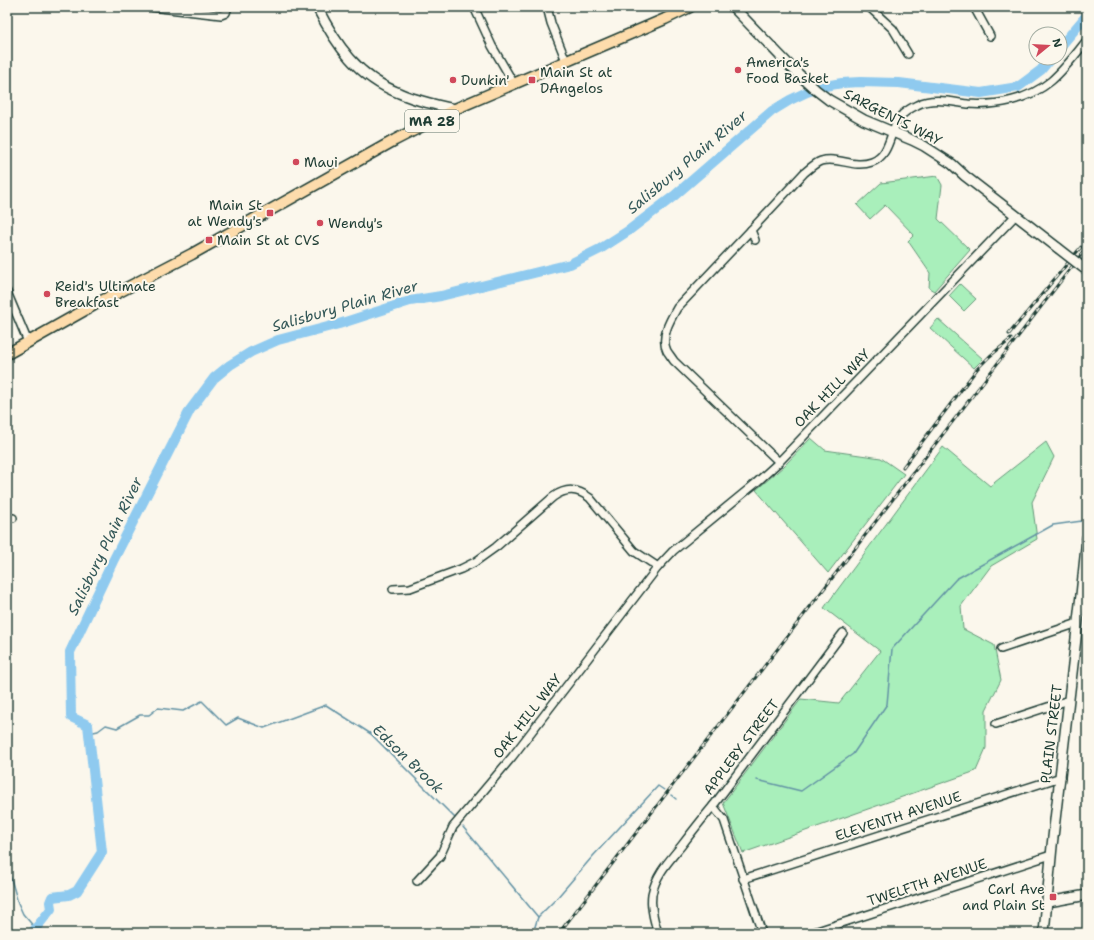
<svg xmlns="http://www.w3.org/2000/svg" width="1094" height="940" font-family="'Shantell Sans',sans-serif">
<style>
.green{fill:#a9efbb;stroke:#649678}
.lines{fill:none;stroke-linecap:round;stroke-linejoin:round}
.stream{stroke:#6292a4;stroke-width:1.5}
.river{stroke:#8fcaef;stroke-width:10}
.street-casing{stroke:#1f3d34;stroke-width:10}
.secondary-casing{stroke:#1f3d34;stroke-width:12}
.primary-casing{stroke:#1f3d34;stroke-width:13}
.street{stroke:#fbf7ec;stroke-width:7}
.secondary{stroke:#fbf7ec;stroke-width:9}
.primary{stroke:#fddcac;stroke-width:10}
.rail-casing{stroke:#1f3d34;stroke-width:3}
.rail{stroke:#fbf7ec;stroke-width:1.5;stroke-dasharray:4.5;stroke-linecap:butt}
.secondary-bridge-casing{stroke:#1f3d34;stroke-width:12;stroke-linecap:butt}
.secondary-bridge{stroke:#fbf7ec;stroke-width:9}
.poi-dot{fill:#d1495b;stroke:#fbf7ec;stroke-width:1.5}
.labels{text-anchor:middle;stroke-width:4;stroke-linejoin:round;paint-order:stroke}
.shield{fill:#fbf7ec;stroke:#61756b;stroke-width:1}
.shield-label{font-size:13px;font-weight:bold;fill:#1f3d34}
.poi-label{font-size:14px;fill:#1f3d34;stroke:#fbf7ec;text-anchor:start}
.street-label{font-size:14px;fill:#1f3d34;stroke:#fbf7ec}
.water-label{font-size:15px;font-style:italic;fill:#355959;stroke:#fbf7ec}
</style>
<rect width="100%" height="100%" fill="#fbf7ec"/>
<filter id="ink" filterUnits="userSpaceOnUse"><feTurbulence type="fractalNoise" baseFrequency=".025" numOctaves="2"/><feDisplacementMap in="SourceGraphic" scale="8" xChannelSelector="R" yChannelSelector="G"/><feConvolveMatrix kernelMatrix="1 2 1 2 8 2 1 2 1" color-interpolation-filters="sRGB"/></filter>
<g filter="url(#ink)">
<g class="green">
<path d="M937 176 942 185 938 219 970 250 934 291 929 288 930 273 908 241 914 235 885 205 870 219 857 205 881 183Z"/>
<path d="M960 284 976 299 964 311 949 296Z"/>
<path d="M938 319 983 359 974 368 930 328Z"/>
<path d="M811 438 825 450 881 458 904 474 828 573 756 490 784 466Z"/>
<path d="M1046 442 1054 457 1032 502 1037 539 991 566 961 606 963 629 994 645 1001 680 986 710V748L976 771 743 853 723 803 801 699 839 703 880 651 824 608 943 447 990 486Z"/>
</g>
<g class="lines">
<g class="stream">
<path d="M89 733 98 731 106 725 117 728 140 715H149L158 708 183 711 202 701 226 725 238 718 264 728 326 705 371 734 455 818"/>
<path d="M757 780 801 791 853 754 887 704 892 649 956 579 1053 525 1082 521"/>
<path d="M671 795 676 799"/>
<path d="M463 827 538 917 533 933"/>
<path d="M7 865 18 903 23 914 36 929"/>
<path d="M538 917 556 899 593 856 658 786 664 790"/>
</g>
<g class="river">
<path d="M1060 47 1087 15"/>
<path d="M32 933 51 909 50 902 52 897 69 895 77 891 102 852 88 725 71 717 70 652 113 561 190 410 214 378 230 365 251 352 278 340 339 324 410 301 441 296 570 264 600 249 628 231 674 196 772 111 790 100 807 92 825 86 842 83 860 82 899 83 981 93 1018 87 1041 70 1051 58"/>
</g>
<g class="street-casing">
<g id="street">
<path d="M151 7 221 15 226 13 228 7"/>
<path d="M474 7 492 46 514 84"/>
<path d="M547 7 551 23 566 61"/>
<path d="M869 7 893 29 908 54"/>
<path d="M974 7 990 36"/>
<path d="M751 230 677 308C670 320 660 337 667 351 669 354 672 358 674 361L779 462"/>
<path d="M755 240 751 230 804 173C809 169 815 163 821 161 839 156 853 169 872 162 891 155 889 131 900 117 904 112 911 108 917 105 932 97 952 102 968 104 997 106 1028 100 1051 81 1065 69 1076 54 1087 40"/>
<path d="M7 292 28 342"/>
<path d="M7 518H13"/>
<path d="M393 589 410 588 418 585 461 569 475 562 496 547 553 497C566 488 577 488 590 498L634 551 658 567"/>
<path d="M1001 649 1078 623"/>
<path d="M996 724 1069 700"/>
<path d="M743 879 1061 777"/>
<path d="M417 881 440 856 453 827 512 757 658 567 673 551 756 483 779 462 1016 215"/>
<path d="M658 933C654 921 650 907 652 894 656 874 670 860 682 845 692 832 702 819 713 806"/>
<path d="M762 933 724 820 713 806 843 633"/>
<path d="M811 933 1051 855"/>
</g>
</g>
<g class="secondary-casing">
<g id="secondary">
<path d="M317 7C336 45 358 77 399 93 417 101 436 105 455 109"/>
<path d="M733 7 792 68 816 90 829 100 864 120 912 140 924 146 952 164 965 176 1058 248"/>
<path d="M1048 902 1087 895"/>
<path d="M1044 933 1052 846 1081 595 1087 538"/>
</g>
</g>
<g class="primary-casing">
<path id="primary" d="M7 354 94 305 192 254 395 140 455 109 665 19 690 7"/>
</g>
<use href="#street" class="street"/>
<use href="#secondary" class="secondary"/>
<use href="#primary" class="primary"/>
<g class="rail-casing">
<g id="rail">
<path d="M1009 334 1081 247"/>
<path d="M903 467 977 369 990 356 1011 339"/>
<path d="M559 933 1087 247"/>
</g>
</g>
<use href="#rail" class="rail"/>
<g class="secondary-bridge-casing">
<path id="secondary-bridge" d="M1058 248 1085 269"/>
</g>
<use href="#secondary-bridge" class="secondary-bridge"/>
</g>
</g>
<g class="poi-dot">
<circle cx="738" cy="70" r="4"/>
<circle cx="453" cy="80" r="4"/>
<rect x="528" y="76" width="8" height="8" rx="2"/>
<circle cx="296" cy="162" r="4"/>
<rect x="266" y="209" width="8" height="8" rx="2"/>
<circle cx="320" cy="223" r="4"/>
<rect x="205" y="236" width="8" height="8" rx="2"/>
<circle cx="47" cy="294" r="4"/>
<rect x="1049" y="893" width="8" height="8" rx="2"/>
</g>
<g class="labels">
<rect class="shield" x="405" y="110" width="54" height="22" rx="3"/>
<g class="shield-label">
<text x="432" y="126">MA 28</text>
</g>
<g class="poi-label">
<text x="746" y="67">America's<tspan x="746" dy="16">Food Basket</tspan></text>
<text x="540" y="77">Main St at<tspan x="540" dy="16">DAngelos</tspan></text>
<text x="461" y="85">Dunkin'</text>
<text x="304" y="167">Maui</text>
<text x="262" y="210" text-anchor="end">Main St<tspan x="262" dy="16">at Wendy's</tspan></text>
<text x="328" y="228">Wendy's</text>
<text x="217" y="245">Main St at CVS</text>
<text x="55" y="291">Reid's Ultimate<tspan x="55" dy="16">Breakfast</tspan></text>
<text x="1045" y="894" text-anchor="end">Carl Ave<tspan x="1045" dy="16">and Plain St</tspan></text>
</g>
<g class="street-label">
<text transform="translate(893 117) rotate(27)" y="5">SARGENTS WAY</text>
<text transform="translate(832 388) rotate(-46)" y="5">OAK HILL WAY</text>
<text transform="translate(527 716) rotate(-52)" y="5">OAK HILL WAY</text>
<text transform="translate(1051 734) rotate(-83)" y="5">PLAIN STREET</text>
<text transform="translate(741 747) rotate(-53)" y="5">APPLEBY STREET</text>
<text transform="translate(898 816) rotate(-18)" y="5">ELEVENTH AVENUE</text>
<text transform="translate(927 882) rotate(-18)" y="5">TWELFTH AVENUE</text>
</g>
<g class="water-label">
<text transform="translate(687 162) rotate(-40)" y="5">Salisbury Plain River</text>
<text transform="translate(345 306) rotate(-16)" y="5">Salisbury Plain River</text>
<text transform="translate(105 546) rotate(-64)" y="5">Salisbury Plain River</text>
<text transform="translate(408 759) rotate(44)" y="5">Edson Brook</text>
</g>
</g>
<rect width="1094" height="940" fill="none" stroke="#fbf7ec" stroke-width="24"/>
<rect x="12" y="12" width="1070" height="916" fill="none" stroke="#1f3d34" stroke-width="1.5" filter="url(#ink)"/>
<g transform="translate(1048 46) rotate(72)"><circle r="19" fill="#fbf7ec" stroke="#a3ada2"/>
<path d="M0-3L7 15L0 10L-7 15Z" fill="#d1495b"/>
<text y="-6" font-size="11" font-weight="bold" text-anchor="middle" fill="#1f3d34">N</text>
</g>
</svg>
